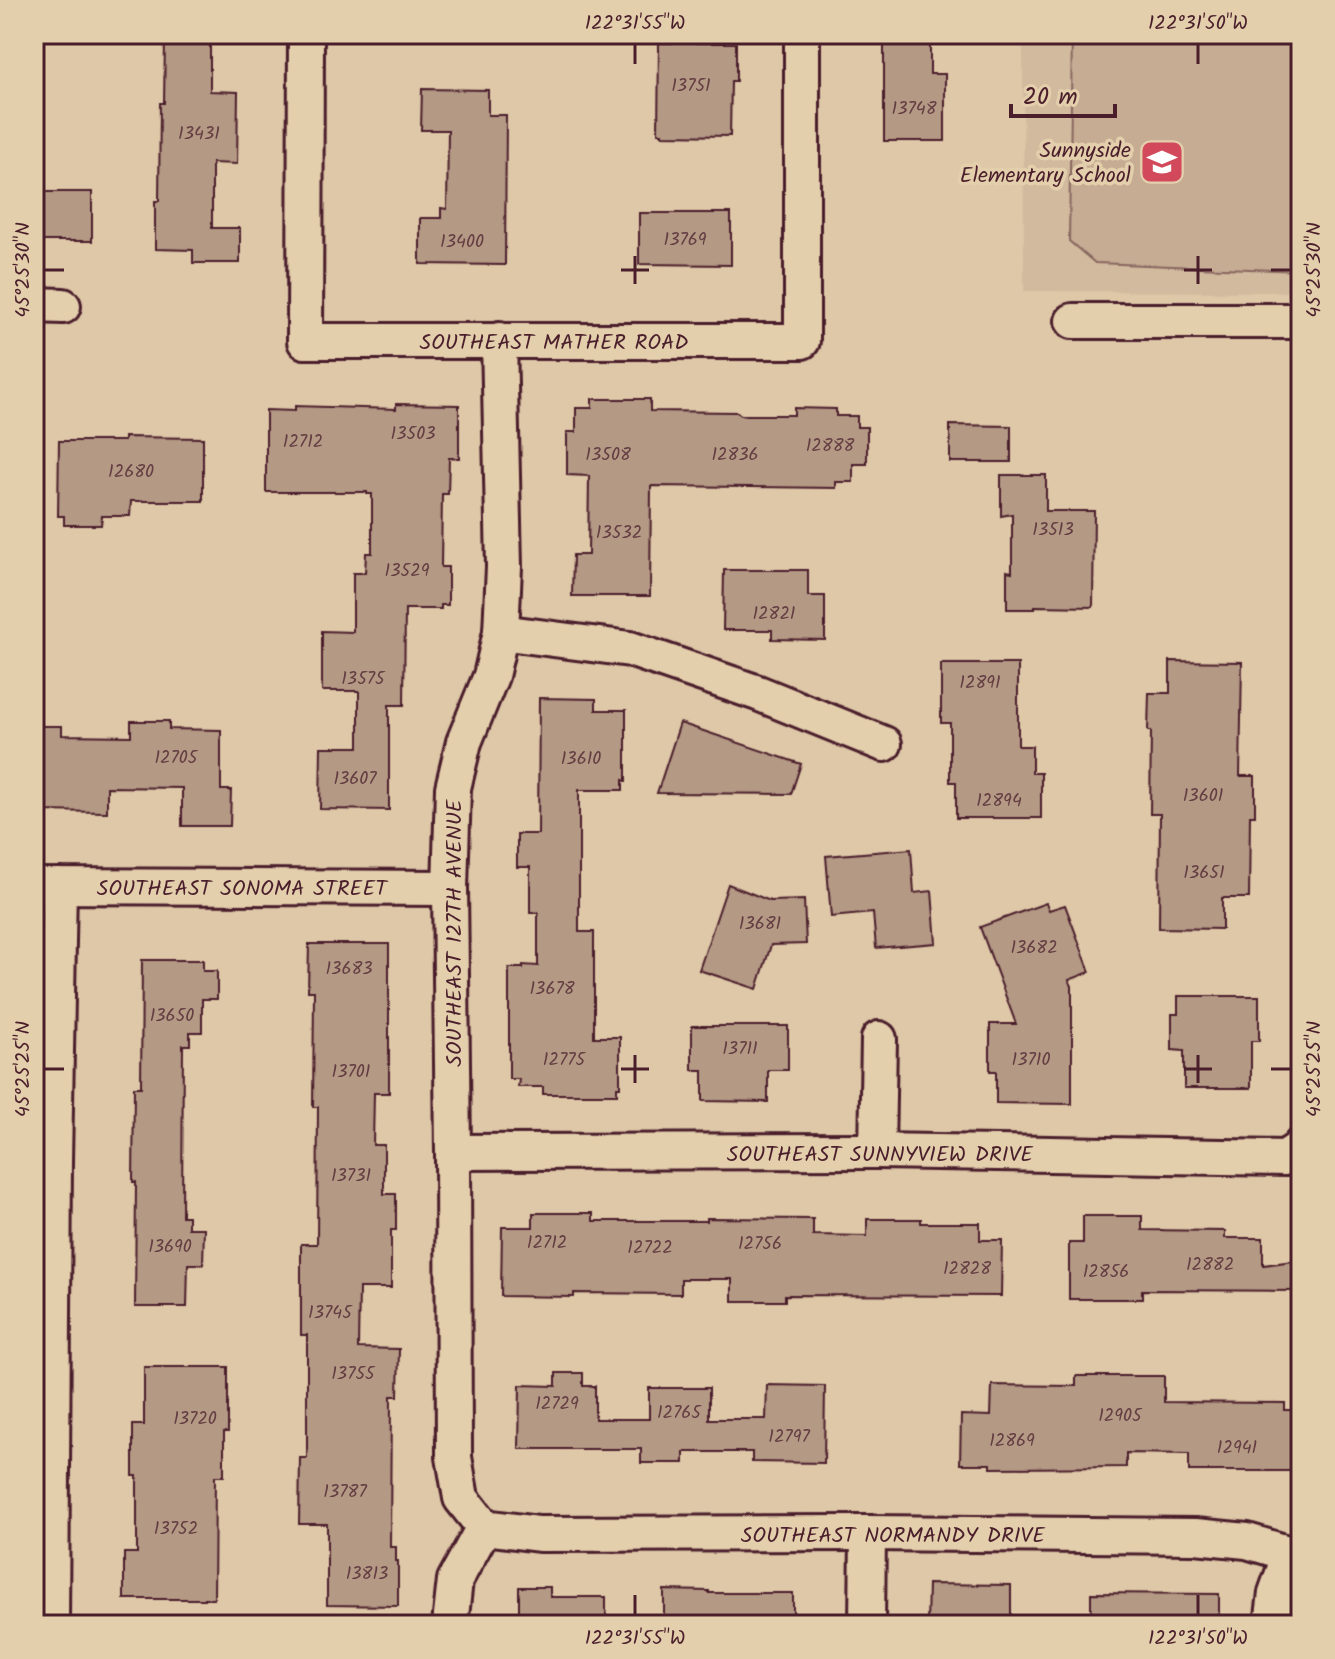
<svg xmlns="http://www.w3.org/2000/svg" width="1335" height="1659" font-family="Kalam,sans-serif">
<style>
.built{fill:#d1ba9e}
.green{fill:#c5ac93;stroke:#88665f;stroke-width:2}
.building{fill:#b49985;stroke:#4a1f2b;stroke-width:2}
.lines{fill:none;stroke-linecap:round;stroke-linejoin:round}
.minor-casing{stroke:#4a1f2b;stroke-width:40}
.minor{stroke:#e4cfad;stroke-width:34}
.ticks{fill:none;stroke:#4a1f2b;stroke-width:3}
.labels{text-anchor:middle;stroke-width:7;stroke-linejoin:round;paint-order:stroke}
.number-label{font-size:18px;fill:#643e42}
.poi-label{font-size:22px;fill:#4a1f2b;stroke:#e4cfad;text-anchor:end}
.street-label{font-size:22px;fill:#4a1f2b;stroke:#e4cfad}
.neatline{fill:none;stroke:#4a1f2b;stroke-width:3}
.ticks-label{font-size:20px;text-anchor:middle;fill:#4a1f2b}
</style>
<rect width="100%" height="100%" fill="#dec8a8"/>
<filter id="ink" filterUnits="userSpaceOnUse"><feTurbulence type="fractalNoise" baseFrequency=".0125" numOctaves="2"/><feDisplacementMap in="SourceGraphic" scale="16" xChannelSelector="R" yChannelSelector="G"/><feConvolveMatrix kernelMatrix="1 2 1 2 8 2 1 2 1" color-interpolation-filters="sRGB"/></filter>
<g filter="url(#ink)">
<path class="built" d="M1023 34H1301V292L1024 291Z"/>
<path class="green" d="M1072 34H1301V271L1095 263 1069 241Z"/>
<g class="building">
<path d="M167 34H210V91L238 92 237 164 212 163V228H240V263H193V250L155 249V201H159L160 103H164L165 39H167Z"/>
<path d="M884 41H930V74H945V141H884Z"/>
<path d="M659 43H736V81H731L730 136 662 135V133H658Z"/>
<path d="M422 89 488 90V115H506L505 265 420 264V218H441V208L447 209 448 130H421Z"/>
<rect x="34" y="192" width="58" height="49"/>
<path d="M639 213H731V265L639 264Z"/>
<path d="M592 399H650V411L737 412 741 415H794V408L836 409V416H857V427H867V464H853V482H836V488L651 486 650 596H572L573 555H588L589 476 567 475V432H576V408H592Z"/>
<path d="M396 404 459 405V458H449L448 494H442L441 567H448V605H441V609H405L404 705H389V810L320 809 321 747H359V691H322V631L353 632V573H365L366 553H372V494H367V492H266V410L295 411V406L396 409Z"/>
<path d="M950 425 1011 426V462H950Z"/>
<path d="M124 437 203 438V501H131L130 516H102L101 525H64V516H58L59 441H124Z"/>
<path d="M1001 475H1046V511H1094L1093 607 1035 606V609H1007V571L1012 572V514L1001 516Z"/>
<path d="M724 570H808V596H825V640L772 639V630H723Z"/>
<path d="M1170 661 1242 662 1240 776H1255V815H1250L1249 898H1222V929L1159 928 1160 814H1150L1151 731H1148L1149 693H1170Z"/>
<path d="M941 664H1018V746H1032V773H1041V818H956V782H950V723H941Z"/>
<path d="M539 698 596 699V710H626V781L623 780V790H579V932H594V1037H620V1087H617V1094H543V1087H518L519 1079H509V968H523V965L538 966V913H530V867H517V834H538Z"/>
<path d="M131 721H169V729L221 730V790H231L230 826H182V788L107 787V812L34 811V726H62V735L131 736Z"/>
<path d="M680 723 801 764 791 794 657 793Z"/>
<path d="M911 849 914 893 932 891 936 943 876 948 873 913 831 917 826 856Z"/>
<path d="M728 884 770 901 804 900 806 944 771 945 757 989 699 970Z"/>
<path d="M1046 903 1049 910 1065 905 1090 972 1069 980 1072 986V1104L996 1103V1071H990V1024H1016L980 927Z"/>
<path d="M309 944H389V1093H374L373 1145H384V1194H396V1230H391V1288H359L358 1348 399 1349 398 1396H391L390 1547H396V1561H398V1606L327 1605V1524H299L300 1458H307V1335H301V1244H317L318 1107H313L314 991H308Z"/>
<path d="M142 960H203V971H217V999H202V1032H190V1045H183L182 1216H188V1228H204L203 1264H188L187 1307H135L136 1182H133L134 1087H141Z"/>
<path d="M1178 996H1259V1041H1251V1088H1184V1051L1172 1050V1014H1178Z"/>
<path d="M692 1026H788V1070H768V1102L703 1101V1070H692Z"/>
<path d="M533 1213H593V1221H707V1218L813 1219V1235L867 1236V1219H921V1223H980V1240H1002L1001 1296 785 1295V1301H732V1279H681V1294L574 1293V1297L501 1296 502 1227H533Z"/>
<path d="M1083 1216H1142V1230L1225 1231V1238H1263V1265L1301 1260V1291L1142 1290V1299H1069V1243H1083Z"/>
<path d="M144 1367H228V1432H224V1476H215L214 1599H124V1553H137V1476H133V1425H144Z"/>
<path d="M556 1373H583V1386H595V1419H649V1388H709V1419H766L767 1385 825 1386 824 1463 752 1462V1452H684V1463H641V1449H519L520 1385 556 1386Z"/>
<path d="M1076 1376H1164V1402L1285 1403V1410H1301V1471H1189V1454L1126 1453V1467L991 1468V1464H960L961 1415 991 1416 992 1385 1076 1386Z"/>
<path d="M928 1584 1011 1585V1625H927Z"/>
<path d="M519 1587H550V1597H606V1625H519Z"/>
<path d="M664 1590 709 1591V1593H793V1625H664Z"/>
<path d="M1091 1593 1219 1594V1625H1091Z"/>
</g>
<g class="lines">
<g class="minor-casing">
<g id="minor">
<path d="M306 34 305 341H802V34"/>
<path d="M34 305 63 306"/>
<path d="M1073 321H1301"/>
<path d="M501 632 630 649 758 693 884 744"/>
<path d="M34 886 450 888"/>
<path d="M877 1151 879 1039"/>
<path d="M453 1152 877 1151 1285 1158 1300 1148 1301 1145"/>
<path d="M484 1527 461 1498 454 1457 453 1152 450 888 453 788 464 742 491 676 501 632 504 567 499 340"/>
<path d="M484 1527 539 1534 868 1533 1195 1536 1247 1541 1301 1557"/>
<path d="M51 1625 54 1161 59 886"/>
<path d="M450 1625 455 1580 484 1527"/>
<path d="M867 1625 868 1533"/>
<path d="M1272 1625 1276 1593 1290 1554"/>
</g>
</g>
<use href="#minor" class="minor"/>
</g>
</g>
<path class="ticks" d="M635 44V64M1198 44V64M635 256V284M1198 256V284M44 270H64M621 270H649M1184 270H1212M1271 270H1291M635 1055V1083M1198 1055V1083M44 1069H64M621 1069H649M1184 1069H1212M1271 1069H1291M635 1595V1615M1198 1595V1615"/>
<defs>
<g id="school-square" transform="scale(2.3)"><rect x="-9" y="-9" width="18" height="18" rx="4" fill="#d1495b" stroke="#e4cfad"/><path d="M0-5L7-2L0 1L-7-2ZM-4 1L0 2.5L4 1V4Q0 6-4 4Z" fill="#fff"/></g>
</defs>
<g fill-rule="evenodd">
<use href="#school-square" x="1162" y="162"/>
</g>
<g class="labels">
<g class="number-label">
<text x="691" y="91">13751</text>
<text x="914" y="114">13748</text>
<text x="199" y="139">13431</text>
<text x="685" y="245">13769</text>
<text x="462" y="247">13400</text>
<text x="413" y="439">13503</text>
<text x="303" y="447">12712</text>
<text x="830" y="451">12888</text>
<text x="608" y="460">13508</text>
<text x="735" y="460">12836</text>
<text x="131" y="477">12680</text>
<text x="1053" y="535">13513</text>
<text x="619" y="538">13532</text>
<text x="407" y="576">13529</text>
<text x="774" y="619">12821</text>
<text x="363" y="684">13575</text>
<text x="980" y="688">12891</text>
<text x="176" y="763">12705</text>
<text x="581" y="764">13610</text>
<text x="355" y="784">13607</text>
<text x="1203" y="801">13601</text>
<text x="999" y="806">12894</text>
<text x="1204" y="878">13651</text>
<text x="760" y="929">13681</text>
<text x="1034" y="953">13682</text>
<text x="349" y="974">13683</text>
<text x="552" y="994">13678</text>
<text x="172" y="1021">13650</text>
<text x="740" y="1054">13711</text>
<text x="564" y="1065">12775</text>
<text x="1031" y="1065">13710</text>
<text x="351" y="1077">13701</text>
<text x="351" y="1181">13731</text>
<text x="547" y="1248">12712</text>
<text x="760" y="1249">12756</text>
<text x="170" y="1252">13690</text>
<text x="650" y="1253">12722</text>
<text x="1210" y="1270">12882</text>
<text x="967" y="1274">12828</text>
<text x="1106" y="1277">12856</text>
<text x="330" y="1318">13745</text>
<text x="353" y="1379">13755</text>
<text x="557" y="1409">12729</text>
<text x="679" y="1418">12765</text>
<text x="1120" y="1421">12905</text>
<text x="195" y="1424">13720</text>
<text x="789" y="1442">12797</text>
<text x="1012" y="1446">12869</text>
<text x="1237" y="1453">12941</text>
<text x="345" y="1497">13787</text>
<text x="176" y="1534">13752</text>
<text x="367" y="1579">13813</text>
</g>
<g class="poi-label">
<text x="1131" y="157">Sunnyside<tspan x="1131" dy="25">Elementary School</tspan></text>
</g>
<g class="street-label">
<text x="554" y="349">SOUTHEAST MATHER ROAD</text>
<text x="242" y="895">SOUTHEAST SONOMA STREET</text>
<text transform="translate(453 933) rotate(-90)" y="8">SOUTHEAST 127TH AVENUE</text>
<text x="880" y="1161">SOUTHEAST SUNNYVIEW DRIVE</text>
<text x="893" y="1542">SOUTHEAST NORMANDY DRIVE</text>
</g>
</g>
<rect width="1335" height="1659" fill="none" stroke="#e4cfad" stroke-width="88"/>
<path d="M1011 104v12h104v-12" fill="none" stroke="#4a1f2b" stroke-width="4"/>
<text x="1023" y="104" font-size="24" fill="#4a1f2b" stroke="#e4cfad" stroke-width="6" paint-order="stroke">20 m</text>
<rect x="44" y="44" width="1247" height="1571" class="neatline"/>
<g class="ticks-label">
<text x="635" y="29">122°31'55"W</text>
<text x="1198" y="29">122°31'50"W</text>
<text transform="translate(22 270) rotate(-90)" y="7">45°25'30"N</text>
<text transform="translate(1313 270) rotate(-90)" y="7">45°25'30"N</text>
<text transform="translate(22 1069) rotate(-90)" y="7">45°25'25"N</text>
<text transform="translate(1313 1069) rotate(-90)" y="7">45°25'25"N</text>
<text x="635" y="1644">122°31'55"W</text>
<text x="1198" y="1644">122°31'50"W</text>
</g>
</svg>
